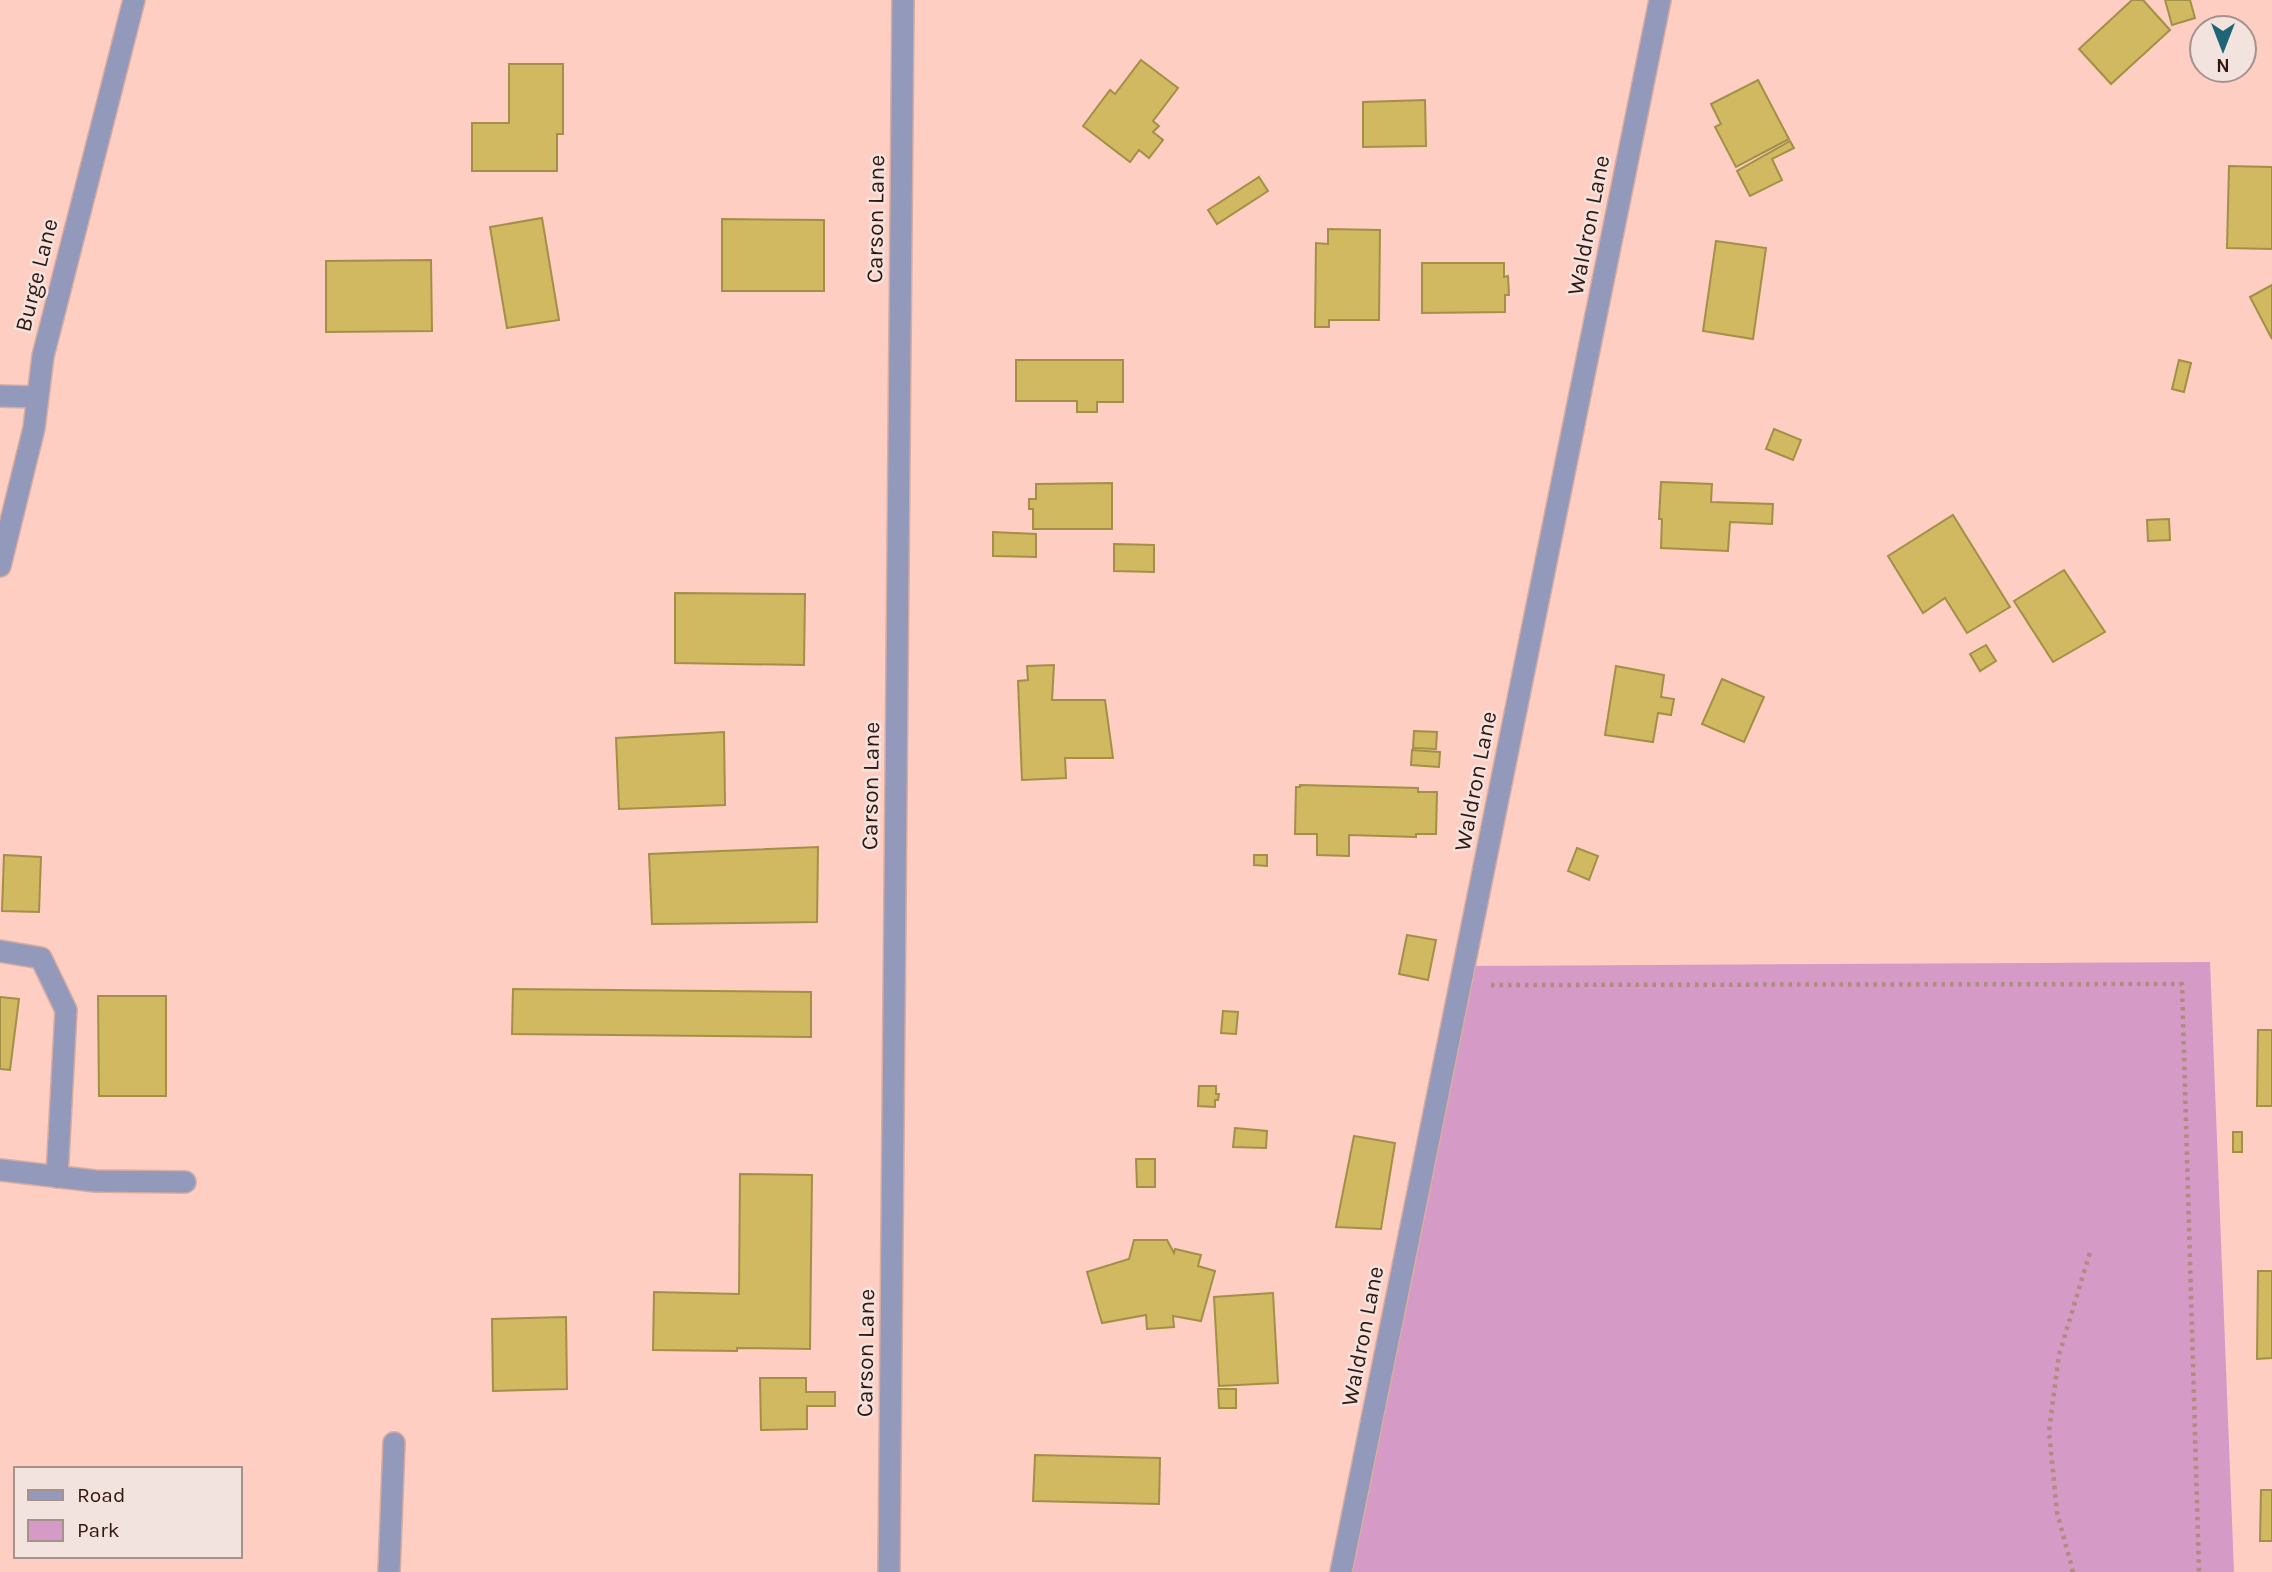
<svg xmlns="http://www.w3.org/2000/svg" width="2272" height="1572" font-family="Karla,sans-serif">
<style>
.green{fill:#d59ac6}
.building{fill:#d0b960;stroke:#a29048;stroke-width:2}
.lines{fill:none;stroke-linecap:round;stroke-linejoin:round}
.lane-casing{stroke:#d8ada1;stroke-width:24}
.street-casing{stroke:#d8ada1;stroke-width:24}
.path{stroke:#b28a7f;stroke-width:4.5;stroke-dasharray:3.5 5;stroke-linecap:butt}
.lane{stroke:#9299bb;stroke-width:21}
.street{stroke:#9299bb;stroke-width:21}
.labels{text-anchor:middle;stroke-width:5;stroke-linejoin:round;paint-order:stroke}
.street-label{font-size:23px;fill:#32160f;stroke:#f3e3df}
</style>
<rect width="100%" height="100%" fill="#fdcec1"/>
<path class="green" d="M2210 962 2234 1572H1341L1464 966Z"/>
<g class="building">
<path d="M2132 0H2143L2170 30 2111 84 2079 49Z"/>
<path d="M2165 0H2190L2195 18 2172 25Z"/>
<path d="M1141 60 1178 88 1153 121 1159 126 1153 132 1163 140 1149 158 1139 150 1130 162 1083 126 1110 90 1115 94Z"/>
<path d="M509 64H563V134H557V171H472V123H509Z"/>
<path d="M1758 80 1789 139 1736 167 1715 127 1721 124 1711 104Z"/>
<path d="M1425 100 1426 146 1363 147V102Z"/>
<path d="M1790 141 1794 148 1772 159 1782 180 1750 196 1737 171Z"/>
<path d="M2229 166 2272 167V249L2227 248Z"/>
<path d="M1259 177 1268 191 1217 224 1208 210Z"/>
<path d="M542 218 559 320 507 328 490 227Z"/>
<path d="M722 219 824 220V291H722Z"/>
<path d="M1328 229 1380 230 1379 320H1329V327H1315L1316 243 1328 244Z"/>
<path d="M1716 241 1766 248 1753 339 1703 331Z"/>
<path d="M431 260 432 331 326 332V261Z"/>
<path d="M1422 263H1504V277L1508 276 1509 295H1505V312L1422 313Z"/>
<path d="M2272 285V339L2250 297Z"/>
<path d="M1016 360H1123V402H1097V412H1077V401H1016Z"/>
<path d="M2179 360 2191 363 2184 392 2172 389Z"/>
<path d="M1774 429 1801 440 1793 460 1766 449Z"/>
<path d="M1661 482 1712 484 1711 502 1773 504 1772 524 1730 522 1728 551 1661 548 1662 519H1659Z"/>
<path d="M1112 483V529H1033V509H1029V499H1036V484Z"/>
<path d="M1953 515 2010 607 1967 633 1945 598 1923 613 1888 556Z"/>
<path d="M2169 519 2170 540 2148 541 2147 520Z"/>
<path d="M993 532 1036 534V557L993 556Z"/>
<path d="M1114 544 1154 545V572L1114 571Z"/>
<path d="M2064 570 2105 632 2053 662 2014 601Z"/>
<path d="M675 593 805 594 804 665 675 663Z"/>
<path d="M1986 645 1996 661 1980 671 1970 654Z"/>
<path d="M1054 665 1052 700H1105L1113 758H1065L1066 778 1022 780 1018 681 1028 680 1027 666Z"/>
<path d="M1616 666 1664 675 1661 697 1674 699 1671 715 1658 713 1653 742 1605 735Z"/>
<path d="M1722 679 1764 697 1744 742 1702 724Z"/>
<path d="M1414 731 1437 732 1436 749 1413 748Z"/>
<path d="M724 732 725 805 619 809 616 738Z"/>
<path d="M1412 750 1440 752 1439 767 1411 765Z"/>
<path d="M1300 785 1418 788V792H1437L1436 834H1416V837L1349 835V856L1317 855V834H1295L1296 787H1300Z"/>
<path d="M818 847 817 922 652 924 649 854Z"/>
<path d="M1577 848 1598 856 1589 880 1568 871Z"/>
<path d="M4 855 41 857 39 912 2 911Z"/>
<path d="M1254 855H1267V866L1254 865Z"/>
<path d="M1407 935 1436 940 1428 980 1399 974Z"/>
<path d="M513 989 811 992V1037L512 1034Z"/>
<path d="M98 996H166V1096H99Z"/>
<path d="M0 997 19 999 10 1070 0 1069Z"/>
<path d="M1223 1011 1238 1012 1236 1034 1221 1033Z"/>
<path d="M2258 1030H2272V1106H2257Z"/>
<path d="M1199 1086H1216V1094H1219L1218 1100H1215V1107L1198 1106Z"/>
<path d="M1235 1128 1267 1131 1266 1148 1233 1147Z"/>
<rect x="2233" y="1132" width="9" height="20"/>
<path d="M1354 1136 1395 1143 1381 1229 1336 1227Z"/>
<path d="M1136 1159H1155V1187H1137Z"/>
<path d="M740 1174 812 1175 810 1349 737 1348V1351L653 1350 654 1292 739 1294Z"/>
<path d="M1134 1240H1167L1174 1253 1175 1249 1201 1255 1198 1266 1215 1271 1201 1321 1173 1316 1174 1327 1147 1329 1146 1315 1102 1323 1087 1272 1129 1259Z"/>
<path d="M2258 1271H2272V1358L2257 1359Z"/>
<path d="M1273 1293 1278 1383 1219 1386 1214 1297Z"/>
<path d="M566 1317 567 1389 493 1391 492 1319Z"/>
<path d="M760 1378H806V1392H835V1406H807V1429L761 1430Z"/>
<path d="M1218 1389H1236V1408H1219Z"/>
<path d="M1035 1455 1160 1458 1159 1504 1033 1501Z"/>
<path d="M2261 1490H2272V1541H2260Z"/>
</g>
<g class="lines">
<g class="lane-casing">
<g id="lane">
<path d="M0 951 41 958 66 1010 57 1177"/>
<path d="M0 1170 95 1181 185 1182"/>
<path d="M389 1572 394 1443"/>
</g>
</g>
<g class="street-casing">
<g id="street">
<path d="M0 396 37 397"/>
<path d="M0 566 34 428 43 356 134 0"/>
<path d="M889 1572 903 0"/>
<path d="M1341 1572 1660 0"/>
</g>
</g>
<g class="path">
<path d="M1491 985 2182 984 2199 1572"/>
<path d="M2073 1572 2057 1512 2049 1431 2059 1355 2091 1249"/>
</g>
<use href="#lane" class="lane"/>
<use href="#street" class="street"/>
</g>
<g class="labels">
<g class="street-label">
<text transform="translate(875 219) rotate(-89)" y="8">Carson Lane</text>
<text transform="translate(1588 225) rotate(-79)" y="8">Waldron Lane</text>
<text transform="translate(36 275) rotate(-76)" y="8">Burge Lane</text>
<text transform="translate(1475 781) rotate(-79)" y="8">Waldron Lane</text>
<text transform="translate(870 786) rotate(-89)" y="8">Carson Lane</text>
<text transform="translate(1362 1336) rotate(-79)" y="8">Waldron Lane</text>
<text transform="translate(865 1353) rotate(-89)" y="8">Carson Lane</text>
</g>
</g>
<rect x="14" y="1467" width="228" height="91" fill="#f3e3df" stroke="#a6918c" stroke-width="2"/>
<rect x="28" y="1490" width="35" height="10" fill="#9299bb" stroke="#a6918c" stroke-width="2"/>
<text x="77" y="1502" font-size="21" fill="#32160f">Road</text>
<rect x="28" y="1520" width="35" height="21" fill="#d59ac6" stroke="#a6918c" stroke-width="2"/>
<text x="77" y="1537" font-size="21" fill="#32160f">Park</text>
<g transform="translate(2223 49) rotate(180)"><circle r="33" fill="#f3e3df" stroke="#a6918c" stroke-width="2"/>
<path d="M0-5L12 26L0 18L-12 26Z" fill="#1e6575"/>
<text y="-10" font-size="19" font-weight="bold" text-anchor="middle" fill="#32160f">N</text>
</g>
</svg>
